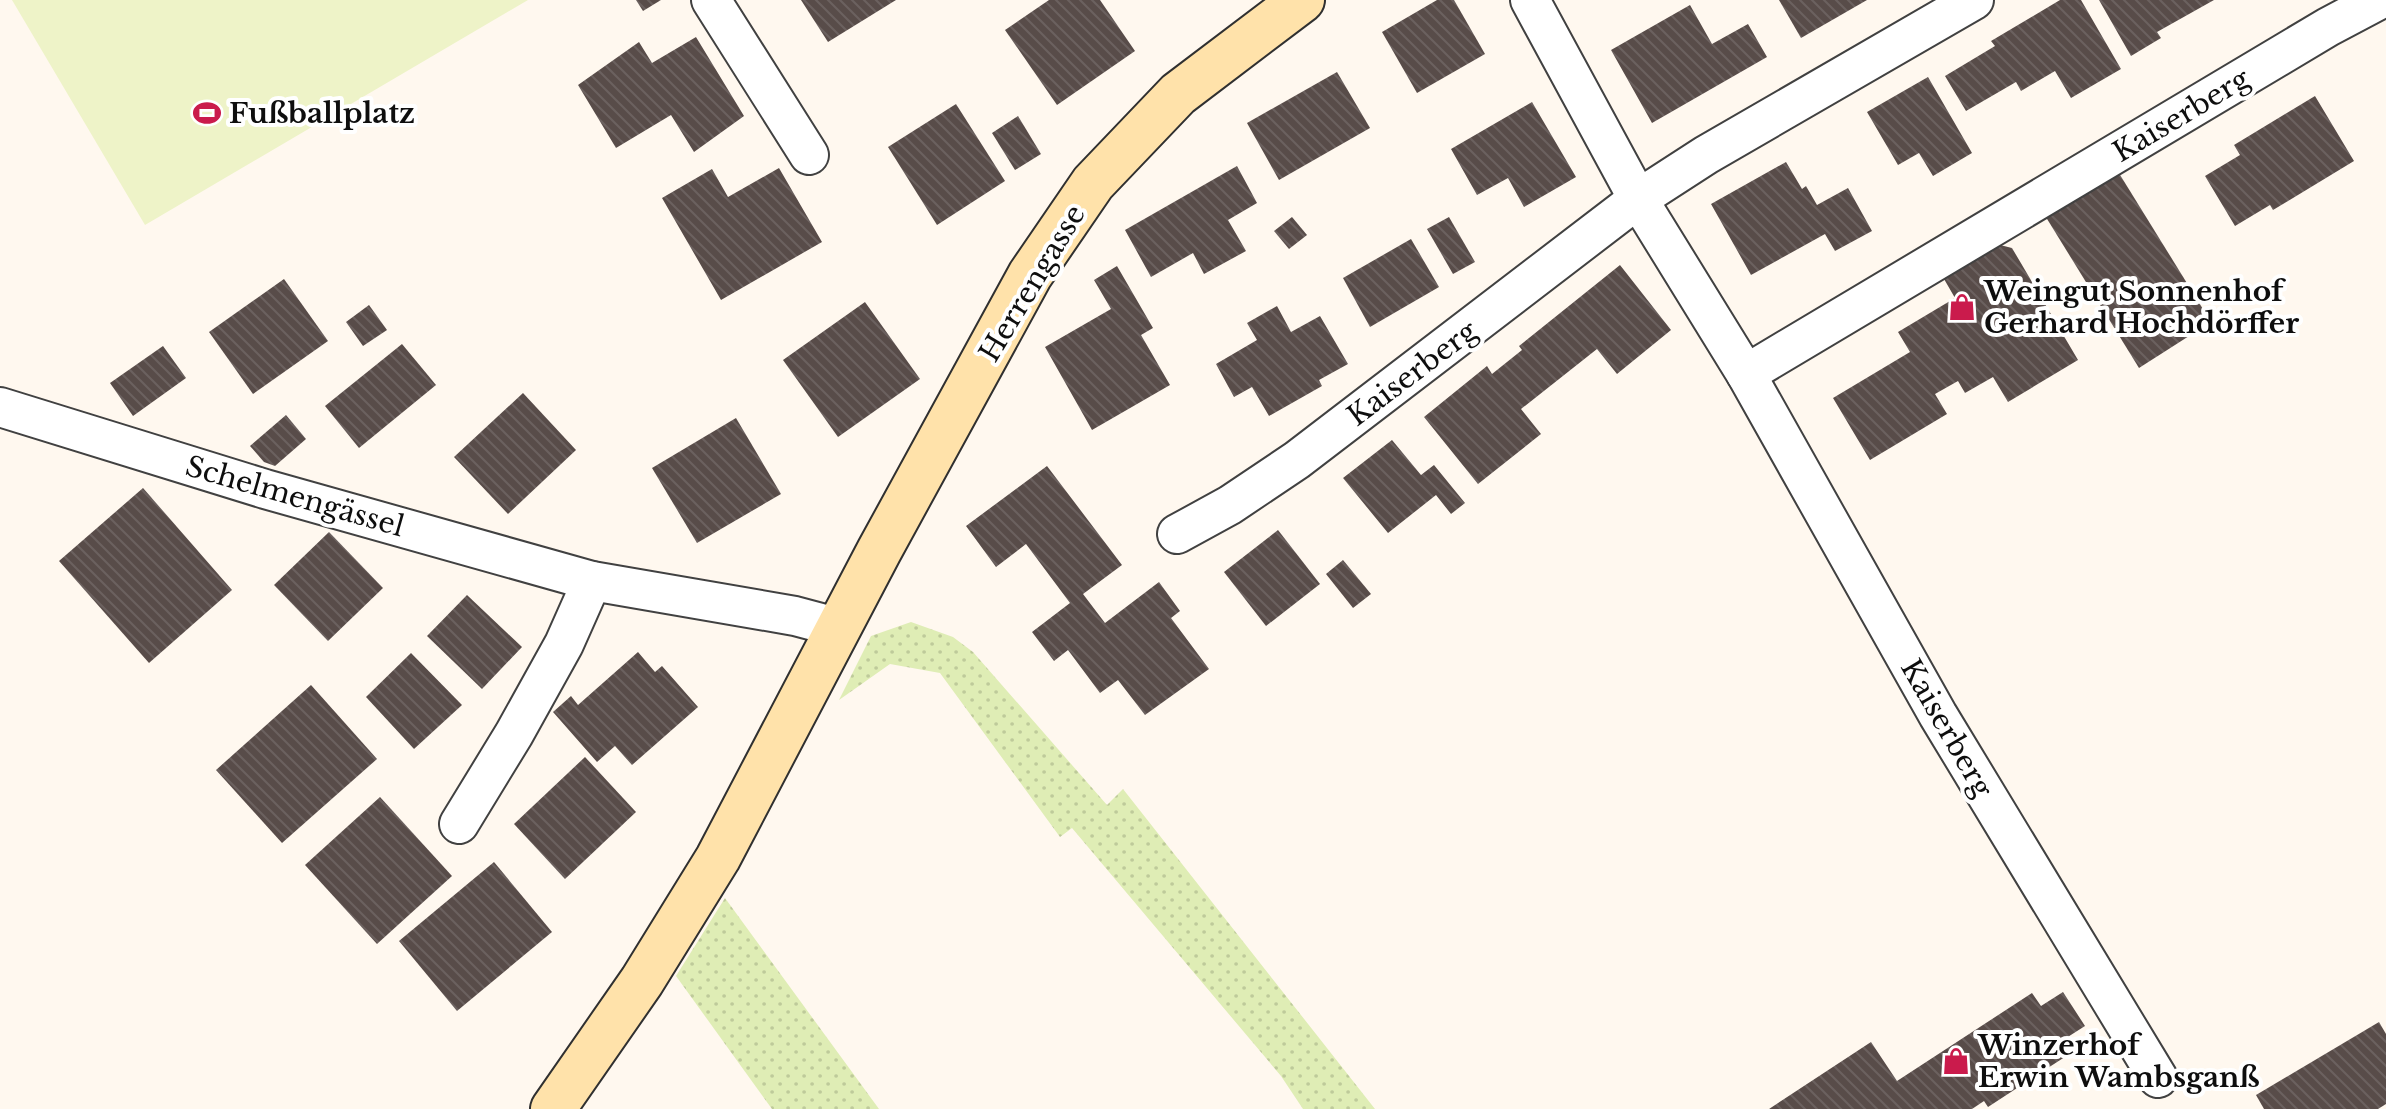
<svg xmlns="http://www.w3.org/2000/svg" width="2386" height="1109" font-family="'Libre Baskerville',serif">
<style>
.grass{fill:url(#grass-dots)}
.pitch{fill:#eef3c8}
.building{fill:url(#building-back-hatch)}
.lines{fill:none;stroke-linecap:round;stroke-linejoin:round}
.street-casing{stroke:#414141;stroke-width:42}
.secondary-casing{stroke:#303030;stroke-width:48}
.street{stroke:#fff;stroke-width:38}
.secondary{stroke:#ffe2aa;stroke-width:44}
.labels{text-anchor:middle;stroke-width:8;stroke-linejoin:round;paint-order:stroke}
.poi-label{font-size:28px;font-weight:bold;fill:#0e0e0e;stroke:#fff;text-anchor:start}
.street-label{font-size:28px;fill:#0e0e0e;stroke:#fff}
</style>
<defs>
<pattern id="grass-dots" width="8" height="8" patternUnits="userSpaceOnUse" patternTransform="scale(2)"><rect width="8" height="8" fill="#dfedb5"/><path d="M2 2h.1M6 6h.1" fill="none" stroke="#beca9a" stroke-width="1.8" stroke-linecap="round"/></pattern>
<pattern id="building-back-hatch" width="6" height="6" patternUnits="userSpaceOnUse" patternTransform="scale(2)"><rect width="6" height="6" fill="#584c49"/><path d="M-1 5l2 2M0 0l6 6M5-1l2 2" fill="none" stroke="#6b615f"/></pattern>
</defs>
<rect width="100%" height="100%" fill="#fff8ef"/>
<g class="grass">
<path d="M911 622 953 637 973 652 1107 805 1123 789 1375 1109H1303L1281 1076 1072 828 1060 837 940 673 890 664 839 700 871 636Z"/>
<path d="M725 898 879 1109H772L676 976Z"/>
</g>
<path class="pitch" d="M12 0H528L145 225Z"/>
<g class="building">
<path d="M636 0H661L643 11Z"/>
<path d="M801 0H896L828 42Z"/>
<path d="M1049 0H1100L1135 51 1057 105 1005 30Z"/>
<path d="M1437 0H1454L1485 54 1417 93 1382 32Z"/>
<path d="M1779 0H1867L1801 38Z"/>
<path d="M2060 0H2081L2121 69 2071 98 2055 71 2021 91 2016 82 1966 111 1945 76 1995 46 1991 41Z"/>
<path d="M2099 0H2214L2157 32 2161 38 2131 56Z"/>
<path d="M1690 5 1712 44 1748 24 1767 57 1652 123 1611 50Z"/>
<path d="M696 37 744 116 694 152 671 115 616 148 578 85 639 42 652 63Z"/>
<path d="M1337 72 1370 128 1279 180 1247 123Z"/>
<path d="M1928 77 1972 153 1933 176 1919 153 1898 165 1867 112Z"/>
<path d="M2315 96 2354 161 2273 210 2270 205 2235 226 2205 176 2240 155 2234 145Z"/>
<path d="M1532 102 1576 177 1524 207 1508 178 1477 195 1451 149Z"/>
<path d="M956 104 1005 181 937 225 888 147Z"/>
<path d="M1018 116 1041 154 1015 170 992 133Z"/>
<path d="M1786 162 1802 189 1806 186 1817 205 1848 188 1872 231 1835 251 1825 234 1751 275 1711 204Z"/>
<path d="M1237 166 1257 203 1228 220 1246 251 1204 274 1193 253 1151 277 1125 230Z"/>
<path d="M779 168 822 242 721 300 662 198 712 169 728 197Z"/>
<path d="M2117 170 2211 322 2139 368 2044 214Z"/>
<path d="M1292 217 1307 235 1289 249 1274 231Z"/>
<path d="M1449 217 1475 262 1453 274 1427 229Z"/>
<path d="M1411 239 1439 287 1370 327 1343 278Z"/>
<path d="M2000 245 2012 248 2078 360 2008 402 1993 377 1965 393 1958 381 1935 394 1947 414 1870 460 1833 398 1910 352 1898 332 1955 298 1944 279Z"/>
<path d="M1620 265 1671 330 1617 374 1597 349 1521 409 1541 434 1478 484 1424 417 1487 366 1492 374 1522 350 1519 346Z"/>
<path d="M1117 266 1153 328 1141 335 1170 385 1092 430 1045 347 1111 309 1094 280Z"/>
<path d="M284 279 328 341 253 394 209 332Z"/>
<path d="M865 302 920 379 838 437 783 360Z"/>
<path d="M369 305 387 330 363 346 346 322Z"/>
<path d="M1277 306 1291 332 1320 316 1348 364 1319 380 1322 386 1269 416 1252 387 1234 397 1216 364 1257 340 1247 323Z"/>
<path d="M402 344 436 385 359 448 325 406Z"/>
<path d="M163 346 186 378 133 416 110 383Z"/>
<path d="M523 393 576 450 508 514 454 457Z"/>
<path d="M286 415 306 439 275 466 264 462 250 446Z"/>
<path d="M736 418 781 494 697 543 652 468Z"/>
<path d="M1392 440 1421 475 1434 465 1465 503 1451 514 1436 495 1388 533 1343 478Z"/>
<path d="M1047 466 1122 565 1083 594 1105 623 1159 582 1180 611 1171 618 1209 669 1145 715 1118 680 1100 693 1068 650 1054 661 1032 632 1070 603 1026 544 996 567 966 526Z"/>
<path d="M143 488 232 590 149 663 59 561Z"/>
<path d="M1278 530 1320 584 1266 626 1224 572Z"/>
<path d="M329 532 383 588 328 641 274 585Z"/>
<path d="M1343 560 1371 594 1353 608 1326 574Z"/>
<path d="M467 595 522 647 482 689 427 636Z"/>
<path d="M638 652 655 672 662 666 698 707 632 765 615 746 597 762 553 712 571 696 578 705Z"/>
<path d="M411 653 462 705 414 749 366 697Z"/>
<path d="M311 685 377 759 282 843 216 770Z"/>
<path d="M585 757 636 812 565 879 514 824Z"/>
<path d="M380 797 452 876 377 944 305 865Z"/>
<path d="M494 862 552 932 457 1011 399 941Z"/>
<path d="M2063 992 2085 1026 2063 1040 2071 1053 1988 1107 1984 1101 1972 1109H1769L1871 1042 1897 1081 2032 993 2041 1006Z"/>
<path d="M2379 1022 2386 1034V1104L2378 1109H2264L2256 1095Z"/>
</g>
<g class="lines">
<g class="street-casing">
<g id="street">
<path d="M711 0 809 155"/>
<path d="M1530 0 1638 199 1746 374 1938 715 2158 1078"/>
<path d="M1746 374 2328 27 2379 0"/>
<path d="M0 407 265 489 592 581 795 616 840 628"/>
<path d="M1177 534 1230 505 1297 460 1638 199 1706 155 1974 0"/>
<path d="M459 824 514 734 564 644 592 581"/>
</g>
</g>
<g class="secondary-casing">
<path id="secondary" d="M553 1109 642 981 718 858 879 551 1030 275 1093 183 1178 94 1302 0"/>
</g>
<use href="#street" class="street"/>
<use href="#secondary" class="secondary"/>
</g>
<defs>
<g id="stadium-bare" transform="scale(2.16)"><path d="M0-5a6.5 5 0 1 0 0 10a6.5 5 0 1 0 0-10ZM-3.5-1.8h7v3.6h-7Z" fill="#ca1b4c" stroke="#fff" stroke-width="2.5" paint-order="stroke"/></g>
<g id="shop-bare" transform="scale(2.16)"><path d="M-5-2.5h2.3a2.7 3.5 0 0 1 5.4 0H5L5.5 6h-11ZM-1.5-2.5h3a1.5 2.3 0 0 0-3 0Z" fill="#ca1b4c" stroke="#fff" stroke-width="2.5" paint-order="stroke"/></g>
</defs>
<g fill-rule="evenodd">
<use href="#stadium-bare" x="207" y="113"/>
<use href="#shop-bare" x="1962" y="307"/>
<use href="#shop-bare" x="1956" y="1061"/>
</g>
<g class="labels">
<g class="poi-label">
<text x="229" y="123">Fußballplatz</text>
<text x="1984" y="301">Weingut Sonnenhof<tspan x="1984" dy="32">Gerhard Hochdörffer</tspan></text>
<text x="1978" y="1055">Winzerhof<tspan x="1978" dy="32">Erwin Wambsganß</tspan></text>
</g>
<g class="street-label">
<text transform="translate(2181 115) rotate(-31)" y="10">Kaiserberg</text>
<text transform="translate(1032 283) rotate(-59)" y="10">Herrengasse</text>
<text transform="translate(1412 373) rotate(-37)" y="10">Kaiserberg</text>
<text transform="translate(295 496) rotate(16)" y="10">Schelmengässel</text>
<text transform="translate(1947 728) rotate(60)" y="10">Kaiserberg</text>
</g>
</g>
</svg>
